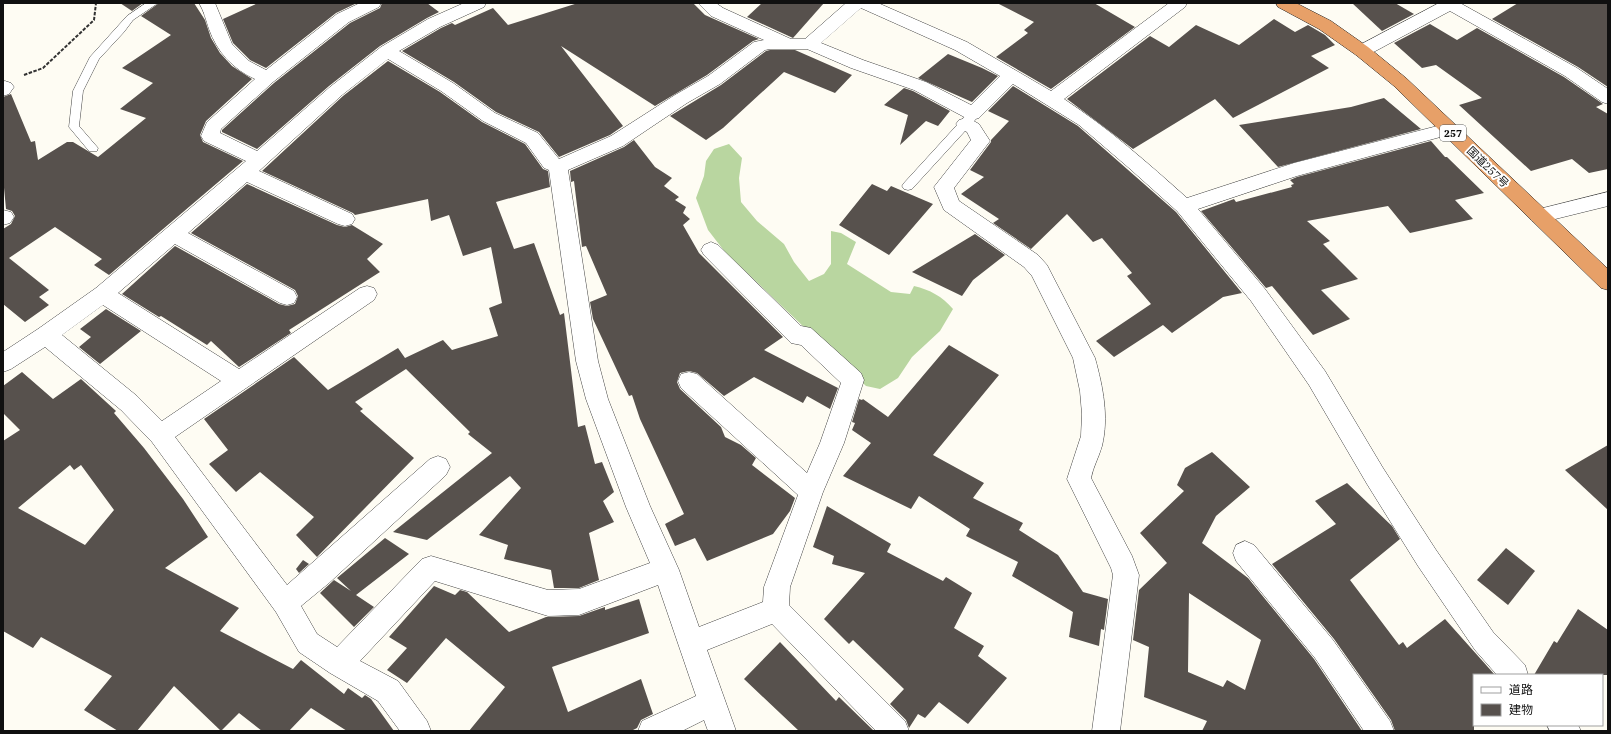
<svg xmlns="http://www.w3.org/2000/svg" width="1611" height="734" font-family="'IBM Plex Serif','Noto Sans JP',serif">
<style>
.forest{fill:#b9d6a0}
.building{fill:#57514d;fill-rule:evenodd}
.lines{fill:none;stroke-linecap:round;stroke-linejoin:round}
.lane-casing{stroke:#434343;stroke-width:1}
.street-casing{stroke:#434343;stroke-width:1}
.highway-casing{stroke:#212121;stroke-width:1}
.path{stroke:#323232;stroke-width:2;stroke-dasharray:3.5 1.5;stroke-linecap:butt}
.lane{fill:#fff;fill-rule:evenodd}
.street{fill:#fff;fill-rule:evenodd}
.highway{fill:#e7a068;fill-rule:evenodd}
.labels{text-anchor:middle;stroke-width:4;stroke-linejoin:round;paint-order:stroke}
.shield{fill:#fff;stroke:#585858;stroke-width:1}
.shield-label{font-size:10px;font-weight:bold;fill:#101010}
.street-label{font-size:11px;fill:#101010;stroke:#fff}
</style>
<rect width="100%" height="100%" fill="#fefcf3"/>
<path class="forest" d="M729 144 742 158 739 178 741 202 757 221 784 244 794 262 809 281 824 274 831 264V231L841 233 856 242 847 264 891 292 910 294 914 286C930 290 942 296 953 309L940 331 912 357 898 378 880 389 866 386 725 252 708 230 696 198 704 176 706 161 714 149Z"/>
<g class="building">
<path d="M120 3H143L132 11Z"/>
<path d="M159 3H194L205 20 211 38 220 53 232 66 252 79 206 121 200 135 203 142 243 161 109 275 94 265 102 259 55 227 9 258 49 290 39 297 49 305 25 322 3 304V229L11 224 15 216 12 211 6 209 3 177V97L11 94 31 142 35 141 38 160 67 142H73L98 157 146 118 120 109 153 83 122 68 171 35 141 16Z"/>
<path d="M258 3H357L336 13 266 68 250 60 233 43 223 19Z"/>
<path d="M382 3H427L439 12 427 18 380 46 329 86 257 149 222 132V130L274 83 350 23 380 8Z"/>
<path d="M578 3H693L705 15 759 39 753 41 707 75 655 106 561 46 623 126 610 135 559 157 539 132 496 112 454 82 402 51 441 28 452 23 455 25 493 8 508 25Z"/>
<path d="M762 3H824L793 38 747 17Z"/>
<path d="M997 3H1094L1135 27 1051 89 996 57 1028 33 1024 30 1034 22Z"/>
<path d="M1352 3H1395L1414 14 1382 31Z"/>
<path d="M1518 3H1608V87L1578 67 1492 19Z"/>
<path d="M1274 19 1295 32 1308 25 1325 35 1335 45 1311 56 1329 68 1233 118 1215 99 1133 149 1067 99 1150 36 1169 47 1196 25 1239 45Z"/>
<path d="M1430 24 1457 40 1477 28 1564 77 1603 104 1596 107 1608 114V169L1589 173 1572 159 1531 171 1459 105 1482 98 1436 65 1422 68 1394 43Z"/>
<path d="M770 50H795L852 75 835 93 784 72 723 128 706 140 670 116 721 85 766 51Z"/>
<path d="M948 54 982 68 998 76 972 102 918 78Z"/>
<path d="M388 61 440 92 482 122 525 144 543 169 548 171 550 187 496 202 514 249 534 243 560 315 564 313 578 427 585 425 595 464 602 462 614 492 603 501 614 522 589 533 599 580 579 588H554L551 570 504 559 508 545 479 535 521 488 510 476 427 540 393 532 492 453 468 434 470 432 406 369 355 402 363 409 360 411 414 458 317 557 296 535 314 517 260 472 236 492 209 464 228 450 204 419 294 357 328 390 398 348 405 358 443 340 452 350 498 336 489 308 502 303 491 247 463 256 449 215 431 221 428 199 355 215 353 213 262 171 343 96Z"/>
<path d="M1013 86 1078 126 1176 212 1242 293 1223 297 1172 333 1163 325 1114 357 1096 341 1151 304 1127 276 1132 273 1102 238 1093 242 1067 214 1031 249 993 223 999 219 961 194 984 177 970 170 991 142V140L1009 121 988 111Z"/>
<path d="M904 88 913 91 950 111 938 126 926 121 900 145 908 115 884 105Z"/>
<path d="M1384 98 1421 129 1278 167 1239 125 1351 107Z"/>
<path d="M634 140 655 167 672 178 664 186 679 197 675 200 686 207 683 213 690 219 683 225 699 253 783 337 764 350 838 388 830 409 807 396 803 403 754 377 724 396 697 373 689 371 680 373 677 382 680 389 721 427 725 437 741 445 756 458 752 465 795 498 790 511 773 534 707 561 695 538 675 546 665 524 684 514 640 419 632 395 629 396 593 319 590 302 607 295 586 246 582 247 574 181 571 182 570 171 624 147Z"/>
<path d="M1431 141 1445 157H1447L1484 193 1455 200 1473 219 1410 233 1388 206 1307 221 1330 241 1323 244 1358 279 1321 290 1350 319 1313 335 1272 286 1266 288 1201 211 1234 199 1236 202 1292 187 1291 185 1294 184 1290 180 1297 177Z"/>
<path d="M247 184 337 225 345 227 352 225 383 244 367 259 380 272 289 330 291 333 239 367 211 341 207 345 161 316 159 317 122 294 175 246 279 304 287 306 295 304 298 296 295 290 191 233Z"/>
<path d="M872 184 887 191 891 186 933 204 889 255 839 225Z"/>
<path d="M975 234 1005 255 973 280 962 296 912 272Z"/>
<path d="M106 309 141 331 100 364 79 347 91 337 80 329Z"/>
<path d="M949 345 999 375 933 455 984 483 973 498 1023 523 1019 530 1058 555 1083 592 1108 599 1104 630 1101 629 1099 646 1069 637 1073 612 1012 576 1018 562 966 536 970 529 919 496 911 509 843 476 871 443 852 430 855 423 852 422 859 399 862 400 863 399 888 417Z"/>
<path d="M22 372 53 399 81 379 116 411 114 413 144 448 183 499 208 537 165 568 239 608 220 631 293 669 301 660 344 694 348 688 362 698 365 695 371 699 394 731H347L311 708 289 731H262L239 713 221 731 174 686 137 731H118L84 710 112 676 41 637 33 648 3 631V441L20 430 3 413V386ZM70 465 74 470 81 465 114 510 85 545 18 508Z"/>
<path d="M1608 445V510L1565 470Z"/>
<path d="M1212 452 1250 487 1216 516 1202 543 1248 578 1314 659 1362 731H1202L1207 721 1144 697 1149 647 1133 640 1139 590 1167 563 1140 533 1184 491 1177 485 1185 468ZM1189 593 1261 640 1245 690 1227 680 1223 687 1188 672Z"/>
<path d="M1347 483 1392 526 1400 539 1350 580 1399 645 1403 642 1407 648 1445 619 1495 675H1474V731H1395L1391 720 1334 639 1272 564 1336 524 1315 501Z"/>
<path d="M827 506 891 544 887 552 943 581 946 577 972 593 954 628 984 646 978 656 1007 678 968 724 939 702 925 718 918 714 909 728 906 720 890 704 904 689 853 640 849 644 824 619 865 573 832 564 834 556 813 547Z"/>
<path d="M385 538 409 554 356 595 374 607 354 627 320 593 334 580 351 591 337 578Z"/>
<path d="M1506 548 1535 571 1508 605 1477 580Z"/>
<path d="M303 560 309 564 299 573 296 569Z"/>
<path d="M434 586 455 595 460 590 467 592 509 632 546 617 579 616 605 607V610L639 599 649 633 552 667 568 712 641 679 653 714 641 720 637 728 631 731H469L505 687 446 638 407 683 387 670 407 648 389 637Z"/>
<path d="M1578 609 1608 630V675H1534L1554 641 1557 643Z"/>
<path d="M780 642 836 701 839 697 874 731H799L744 679Z"/>
</g>
<g class="lines">
<g class="lane-casing">
<g id="lane">
<path d="M146 3H158L133 20 124 32 99 59 83 91 79 126 98 148 97 151H89L69 127 73 91 90 57 127 16Z"/>
<path d="M972 112 976 113 977 116 976 119 912 189 908 190 904 189 902 186 904 183 968 113Z"/>
</g>
</g>
<g class="street-casing">
<g id="street">
<path d="M199 3H215L232 44 249 61 266 70 337 14 360 3H381L379 7 349 22 273 82 221 129 220 133 257 151 330 87 381 47 428 19 464 3H486L484 7 440 27 399 51 453 83 495 113 538 133 559 159 611 136 675 95 708 76 754 42 764 40 711 16 698 3H716L723 8 791 39H805L846 3H878L967 42 1051 91 1169 3H1187L1185 7 1064 99C1108 128 1148 163 1187 198L1294 163 1449 123 1455 125 1458 129 1455 133 1297 176 1198 209 1265 289 1325 371 1383 468 1436 550 1493 632 1525 665 1528 675H1497L1475 650 1418 566 1367 484 1309 385 1251 301 1177 211 1129 168 1079 125 1013 84 979 118 972 120 979 124 990 141 954 188 959 201 1038 255 1047 265 1095 358C1103 387 1109 417 1102 446 1099 457 1093 467 1091 478L1132 556 1139 575 1120 731H1092L1113 575 1111 568 1067 479 1081 436 1082 414 1080 391 1073 358 1032 276 1024 267 944 210 934 187 971 140 967 132 959 128 956 124 959 120 966 118 914 90 851 68 807 49H770L765 50 720 84 687 103 623 146 568 170 598 361 608 399 650 506 679 570 699 627 763 602 764 587 798 495 681 388 678 381 681 374 689 372 697 374 807 473 820 443 841 383 801 345 791 343 704 255 701 250 704 245 711 242 718 245 801 326 811 328 861 373 864 380 844 443 823 492 790 587 789 605 905 721 909 731H876L772 624 707 650 736 731H708L704 720 682 731H638L642 721 696 696 658 585 579 615 548 616 435 581 360 661 398 681 427 721 431 731H400L378 701 330 673 299 652 276 612 152 442 121 410 45 347 11 369 3 372V352L38 329 96 288 246 161 204 141 201 136 207 122 255 79C233 69 217 52 209 29 206 20 204 11 199 3ZM861 8 955 50 1000 76 971 105 926 82 863 60 821 43ZM388 59 441 91 483 121 526 143 544 168 549 170 576 361 586 399 626 507 650 563 579 589 548 590 431 556 422 559 337 647 317 634 301 606 329 583 446 475 450 467 446 459 438 456 430 459 287 585 175 437 374 300 377 294 374 288 367 286 360 288 239 369 118 293 175 244 280 303 287 305 294 303 297 297 294 291 188 233 247 182 338 224 345 226 352 224 355 219 352 214 259 171 342 95ZM103 305 221 381 162 421 137 396 62 335Z"/>
<path d="M1439 3H1460L1577 68 1608 89V104L1602 102 1565 76 1450 11 1368 55 1362 56 1356 55 1354 51 1356 47Z"/>
<path d="M5 81 11 83 14 87 9 94 3 96V82Z"/>
<path d="M1608 192V206L1539 223 1532 221 1529 216 1532 211 1539 209Z"/>
<path d="M3 210 11 212 14 217 10 223 3 225Z"/>
<path d="M1245 541 1254 545 1333 640 1390 721 1394 731H1364L1315 658 1236 561 1233 553 1236 545Z"/>
<path d="M1547 725H1578L1581 731H1550Z"/>
</g>
</g>
<g class="highway-casing">
<path id="highway" d="M1276 3H1296L1331 21 1368 47 1406 78 1608 269V290L1601 288 1394 86 1356 55 1319 29 1278 7Z"/>
</g>
<path class="path" d="M24 75 43 68 94 20 96 3"/>
<use href="#lane" class="lane"/>
<use href="#street" class="street"/>
<use href="#highway" class="highway"/>
</g>
<g class="labels">
<rect class="shield" x="1440" y="125" width="26" height="16" rx="3"/>
<g class="shield-label">
<text x="1453" y="137">257</text>
</g>
<g class="street-label">
<text transform="translate(1488 167) rotate(44)" y="4">国道257号</text>
</g>
</g>
<rect width="1611" height="734" fill="none" stroke="#101010" stroke-width="8"/>
<rect x="1473" y="674" width="130" height="52" fill="#ffffff" stroke="#9f9f9f"/>
<rect x="1481" y="687" width="20" height="6" fill="#ffffff" stroke="#9f9f9f"/>
<text x="1509" y="694" font-size="12" fill="#101010">道路</text>
<rect x="1481" y="704" width="20" height="12" fill="#57514d" stroke="#9f9f9f"/>
<text x="1509" y="714" font-size="12" fill="#101010">建物</text>
</svg>
